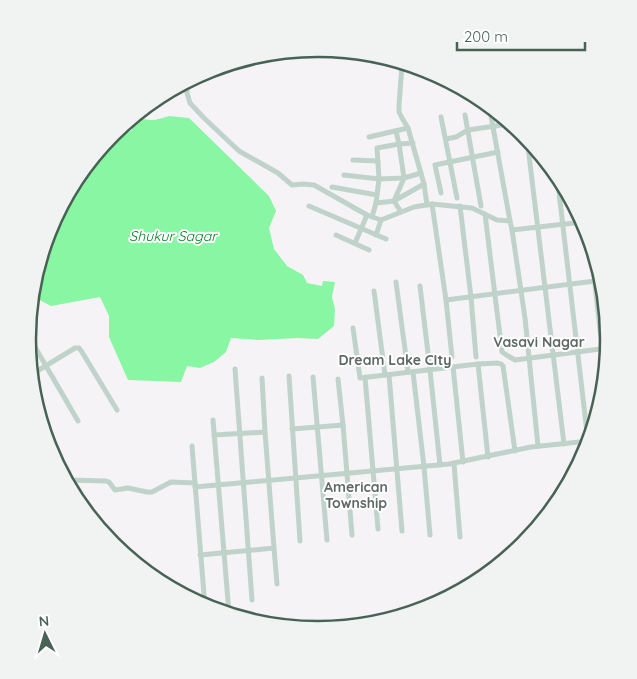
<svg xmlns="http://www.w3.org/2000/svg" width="637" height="679" font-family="Quicksand,sans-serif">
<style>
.water{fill:#88f6a3}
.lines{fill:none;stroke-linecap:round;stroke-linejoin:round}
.minor{stroke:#c0d3ca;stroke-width:5}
.labels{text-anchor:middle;stroke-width:4;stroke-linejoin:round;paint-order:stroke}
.water-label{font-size:14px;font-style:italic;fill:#068125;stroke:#fff}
.neighbourhood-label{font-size:14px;font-weight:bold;fill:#5e6964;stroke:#fff}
.rim{fill:none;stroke:#486356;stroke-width:2.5}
</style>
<rect width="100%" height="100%" fill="#f5f3f5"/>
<path class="water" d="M169 116 189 118 269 196 276 211 269 228 274 249 287 266 303 275 307 283 322 286 323 281 335 282 332 297 335 309 334 326 318 339 298 338 258 340 231 338 226 352 214 362 200 368 187 366 181 382 128 380 109 337V316L100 297 51 306 36 298 50 228 112 135 125 134 132 130 133 120 138 117C149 122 158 120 169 116Z"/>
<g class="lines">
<g class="minor">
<path d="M402 65 399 105V112L402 118 408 128 424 184 427 205"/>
<path d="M187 84V93L190 103 204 118 239 151 278 173 292 185 303 184 314 185 367 215 381 220 414 207 432 204 472 208 497 220 510 221 512 230 583 222"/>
<path d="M168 97V98"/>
<path d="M465 115 481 206"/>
<path d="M491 116 510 221"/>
<path d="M441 117 457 198"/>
<path d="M396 131 399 144 404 178 394 201 401 212"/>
<path d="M369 137 408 128"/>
<path d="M446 139 456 137 468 130 509 124"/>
<path d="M529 141 528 142V147L564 444"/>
<path d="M353 160 378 161"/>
<path d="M344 175 379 179 377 148 399 144 413 143"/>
<path d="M558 184 588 441"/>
<path d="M332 187 377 195"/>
<path d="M441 193 435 165 498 152"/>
<path d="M376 203 394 201 424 184"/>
<path d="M432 204 446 300 452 357"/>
<path d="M309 206 386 239"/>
<path d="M460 206 471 297 476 357"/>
<path d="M485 214 502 352 508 356 515 360 608 348"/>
<path d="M372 217 376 203 379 179 404 178 421 173"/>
<path d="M512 230 525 318 538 446"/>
<path d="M336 235 369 250"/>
<path d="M376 235 381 220"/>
<path d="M590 240 604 365"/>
<path d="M355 243 367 215"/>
<path d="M396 282 408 372"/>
<path d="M420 286 430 370 440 465"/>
<path d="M374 291 385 375"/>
<path d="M446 300 595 281"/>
<path d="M353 328 360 378 478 364 498 363 501 364 503 366 515 451"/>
<path d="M28 335 78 421"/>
<path d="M478 364 488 457"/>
<path d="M453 367 463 462"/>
<path d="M235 369 252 600"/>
<path d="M413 372 424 467 430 535"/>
<path d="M34 373 75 348H79L82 352 117 410"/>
<path d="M389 375 402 531"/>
<path d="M289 376 300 541"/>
<path d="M313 377 327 540"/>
<path d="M365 377 378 529"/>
<path d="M338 379 343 425 352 535"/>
<path d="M213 420 229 613"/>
<path d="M292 429 343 425"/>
<path d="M214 435 265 432"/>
<path d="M192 446 205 607"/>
<path d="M454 464 460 537"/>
<path d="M69 480 106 481 109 482 115 490 128 488 147 492H152L171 482 195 483"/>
<path d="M195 487 449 464 531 447 589 441"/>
<path d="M274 548 277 584"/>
<path d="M200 555 274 548 265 432 262 378"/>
</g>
</g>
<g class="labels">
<g class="water-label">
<text x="173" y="241">Shukur Sagar</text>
</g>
<g class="neighbourhood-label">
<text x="539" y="347">Vasavi Nagar</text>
<text x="395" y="365">Dream Lake CIty</text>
<text x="356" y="492">American<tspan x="356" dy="16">Township</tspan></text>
</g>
</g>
<path d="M0 0H637V679H0ZM36 339a282 282 0 1 1 564 0a282 282 0 1 1-564 0Z" fill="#f0f3f1" fill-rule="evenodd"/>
<path class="rim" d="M36 339a282 282 0 1 1 564 0a282 282 0 1 1-564 0Z"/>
<g transform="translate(45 634) rotate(355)" stroke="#ffffff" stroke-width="4" paint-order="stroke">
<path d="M0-4L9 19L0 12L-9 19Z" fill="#486356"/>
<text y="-8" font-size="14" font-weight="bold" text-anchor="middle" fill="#486356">N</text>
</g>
<path d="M457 42v8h128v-8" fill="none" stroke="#486356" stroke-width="2.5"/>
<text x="464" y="42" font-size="15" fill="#486356" stroke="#ffffff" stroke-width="4" paint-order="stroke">200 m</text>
</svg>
